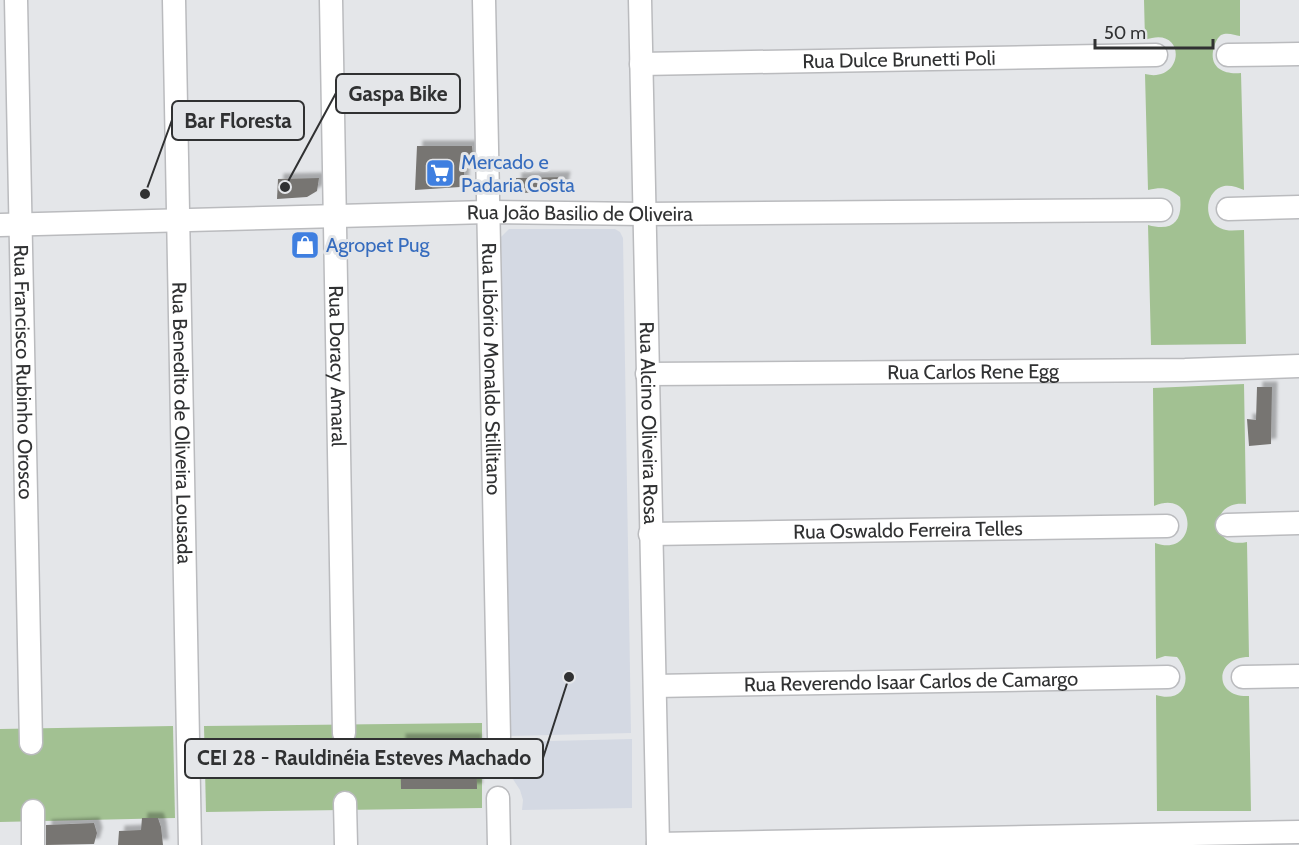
<svg xmlns="http://www.w3.org/2000/svg" width="1299" height="845" font-family="Cabin,sans-serif">
<style>
.built{fill:#d4d9e3}
.green{fill:#a2c192}
.building{fill:#777572;filter:url(#shadow)}
.lines{fill:none;stroke-linecap:round;stroke-linejoin:round}
.minor-casing{stroke:#babbbe;stroke-width:25}
.minor{stroke:#fff;stroke-width:22}
.labels{text-anchor:middle;stroke-width:6;stroke-linejoin:round;paint-order:stroke}
.street-label{font-size:20px;fill:#303132;stroke:#e4e6e9}
.shop-label{font-size:20px;fill:#366cbe;stroke:#e4e6e9;text-anchor:start}
.leader{fill:none;stroke:#303132;stroke-width:2}
.callout-dot{fill:#303132;stroke:#e4e6e9;stroke-width:2}
.callout{fill:#e4e6e9;stroke:#303132;stroke-width:2}
.callout-label{font-size:21px;text-anchor:middle;font-weight:bold;fill:#303132}
</style>
<defs>
<filter id="shadow"><feDropShadow dx="5.5" dy="-5.5" stdDeviation="1.5" flood-color="#0004"/></filter>
</defs>
<rect width="100%" height="100%" fill="#e4e6e9"/>
<g class="built">
<path d="M509 229H615L620 232 623 238 631 733 509 736 501 237Z"/>
<path d="M632 739V808L522 810 523 800 520 790 509 773V742Z"/>
</g>
<g class="green">
<path d="M1144 0H1240V36C1235 35 1227 32 1221 35 1218 37 1215 43 1214 47 1208 67 1223 75 1241 73L1244 190C1237 187 1228 184 1221 187 1204 194 1204 221 1220 228 1228 232 1236 230 1244 230L1246 344 1151 345 1148 225C1173 232 1183 221 1180 197 1168 187 1162 187 1148 190L1145 74C1185 84 1187 24 1145 40Z"/>
<path d="M1244 384 1246 504C1209 499 1209 550 1247 542L1249 657C1214 657 1213 698 1249 696L1251 811H1157L1156 695C1185 704 1194 677 1177 657L1165 656 1156 659 1155 543C1199 559 1198 487 1154 506L1153 388Z"/>
<path d="M482 723V808L206 812 204 726Z"/>
<path d="M173 726 175 818 0 822V729Z"/>
</g>
<g class="building">
<path d="M417 146H472L474 166H464V180L460 187 415 190Z"/>
<path d="M565 177 562 192 516 193V178Z"/>
<path d="M319 178 317 191 307 197 277 199 278 179Z"/>
<path d="M1257 387H1272L1271 444 1249 446 1247 419 1256 420Z"/>
<path d="M400 739H476L477 789H401Z"/>
<path d="M142 818H158L161 827 163 845H118L119 831 141 830Z"/>
<path d="M94 823 97 833 94 844 46 845V825Z"/>
</g>
<g class="lines">
<g class="minor-casing">
<g id="minor">
<path id="s1" d="M16 0 31 743"/>
<path id="s2" d="M174 0 190 845"/>
<path id="s3" d="M331 0 344 733"/>
<path id="s4" d="M484 0 499 737"/>
<path id="s5" d="M640 0 658 845"/>
<path d="M1228 55 1299 54"/>
<path id="s6" d="M641 64 1156 55"/>
<path d="M1228 209 1299 207"/>
<path id="s7" d="M0 225 488 212 644 214 1161 210"/>
<path id="s8" d="M647 374 1185 370 1299 366"/>
<path d="M1227 525 1299 523"/>
<path id="s9" d="M650 534 1167 526"/>
<path d="M1243 677 1299 676"/>
<path id="s10" d="M655 686 1168 677"/>
<path d="M498 798 499 845"/>
<path d="M345 803 346 845"/>
<path d="M33 811V845"/>
<path d="M658 844 1299 832"/>
</g>
</g>
<use href="#minor" class="minor"/>
</g>
<defs>
<g id="supermarket-square" transform="scale(1.5)"><rect x="-9" y="-9" width="18" height="18" rx="4" fill="#3f7fe0" stroke="#e4e6e9"/><path d="M-6-5.5h2.5l.6 2H6L4.5 2H-2.5L-4.4-4H-6ZM-1.5 3.2a1.3 1.3 0 1 0 .1 0ZM3 3.2a1.3 1.3 0 1 0 .1 0Z" fill="#fff"/></g>
<g id="shop-square" transform="scale(1.5)"><rect x="-9" y="-9" width="18" height="18" rx="4" fill="#3f7fe0" stroke="#e4e6e9"/><path d="M-5-2.5h2.3a2.7 3.5 0 0 1 5.4 0H5L5.5 6h-11ZM-1.5-2.5h3a1.5 2.3 0 0 0-3 0Z" fill="#fff"/></g>
</defs>
<g fill-rule="evenodd">
<use href="#supermarket-square" x="440" y="173"/>
<use href="#shop-square" x="305" y="245"/>
</g>
<g class="labels">
<g class="street-label">
<text dy="7" stroke="none"><textPath href="#s6" startOffset="258">Rua Dulce Brunetti Poli</textPath></text>
<text dy="7" stroke="none"><textPath href="#s7" startOffset="580">Rua João Basilio de Oliveira</textPath></text>
<text dy="7" stroke="none"><textPath href="#s3" startOffset="366">Rua Doracy Amaral</textPath></text>
<text dy="7" stroke="none"><textPath href="#s4" startOffset="369">Rua Libório Monaldo Stillitano</textPath></text>
<text dy="7" stroke="none"><textPath href="#s1" startOffset="372">Rua Francisco Rubinho Orosco</textPath></text>
<text dy="7" stroke="none"><textPath href="#s8" startOffset="326">Rua Carlos Rene Egg</textPath></text>
<text dy="7" stroke="none"><textPath href="#s2" startOffset="423">Rua Benedito de Oliveira Lousada</textPath></text>
<text dy="7" stroke="none"><textPath href="#s5" startOffset="423">Rua Alcino Oliveira Rosa</textPath></text>
<text dy="7" stroke="none"><textPath href="#s9" startOffset="258">Rua Oswaldo Ferreira Telles</textPath></text>
<text dy="7" stroke="none"><textPath href="#s10" startOffset="256">Rua Reverendo Isaar Carlos de Camargo</textPath></text>
</g>
<g class="shop-label">
<text x="461" y="169">Mercado e<tspan x="461" dy="23">Padaria Costa</tspan></text>
<text x="326" y="252">Agropet Pug</text>
</g>
</g>
<path class="leader" d="M285 187L336 93M145 194L172 120M569 677L543 758"/>
<g class="callout-dot">
<circle cx="285" cy="187" r="6"/>
<circle cx="145" cy="194" r="6"/>
<circle cx="569" cy="677" r="6"/>
</g>
<g class="callout">
<rect x="336" y="74" width="124" height="39" rx="6"/>
<rect x="172" y="101" width="132" height="39" rx="6"/>
<rect x="185" y="739" width="358" height="39" rx="6"/>
</g>
<g class="callout-label">
<text x="398" y="101">Gaspa Bike</text>
<text x="238" y="128">Bar Floresta</text>
<text x="364" y="765">CEI 28 - Rauldinéia Esteves Machado</text>
</g>
<path d="M1095 39v9h118v-9" fill="none" stroke="#303132" stroke-width="3"/>
<text x="1104" y="39" font-size="18" fill="#303132" stroke="#e4e6e9" stroke-width="4.5" paint-order="stroke">50 m</text>
</svg>
